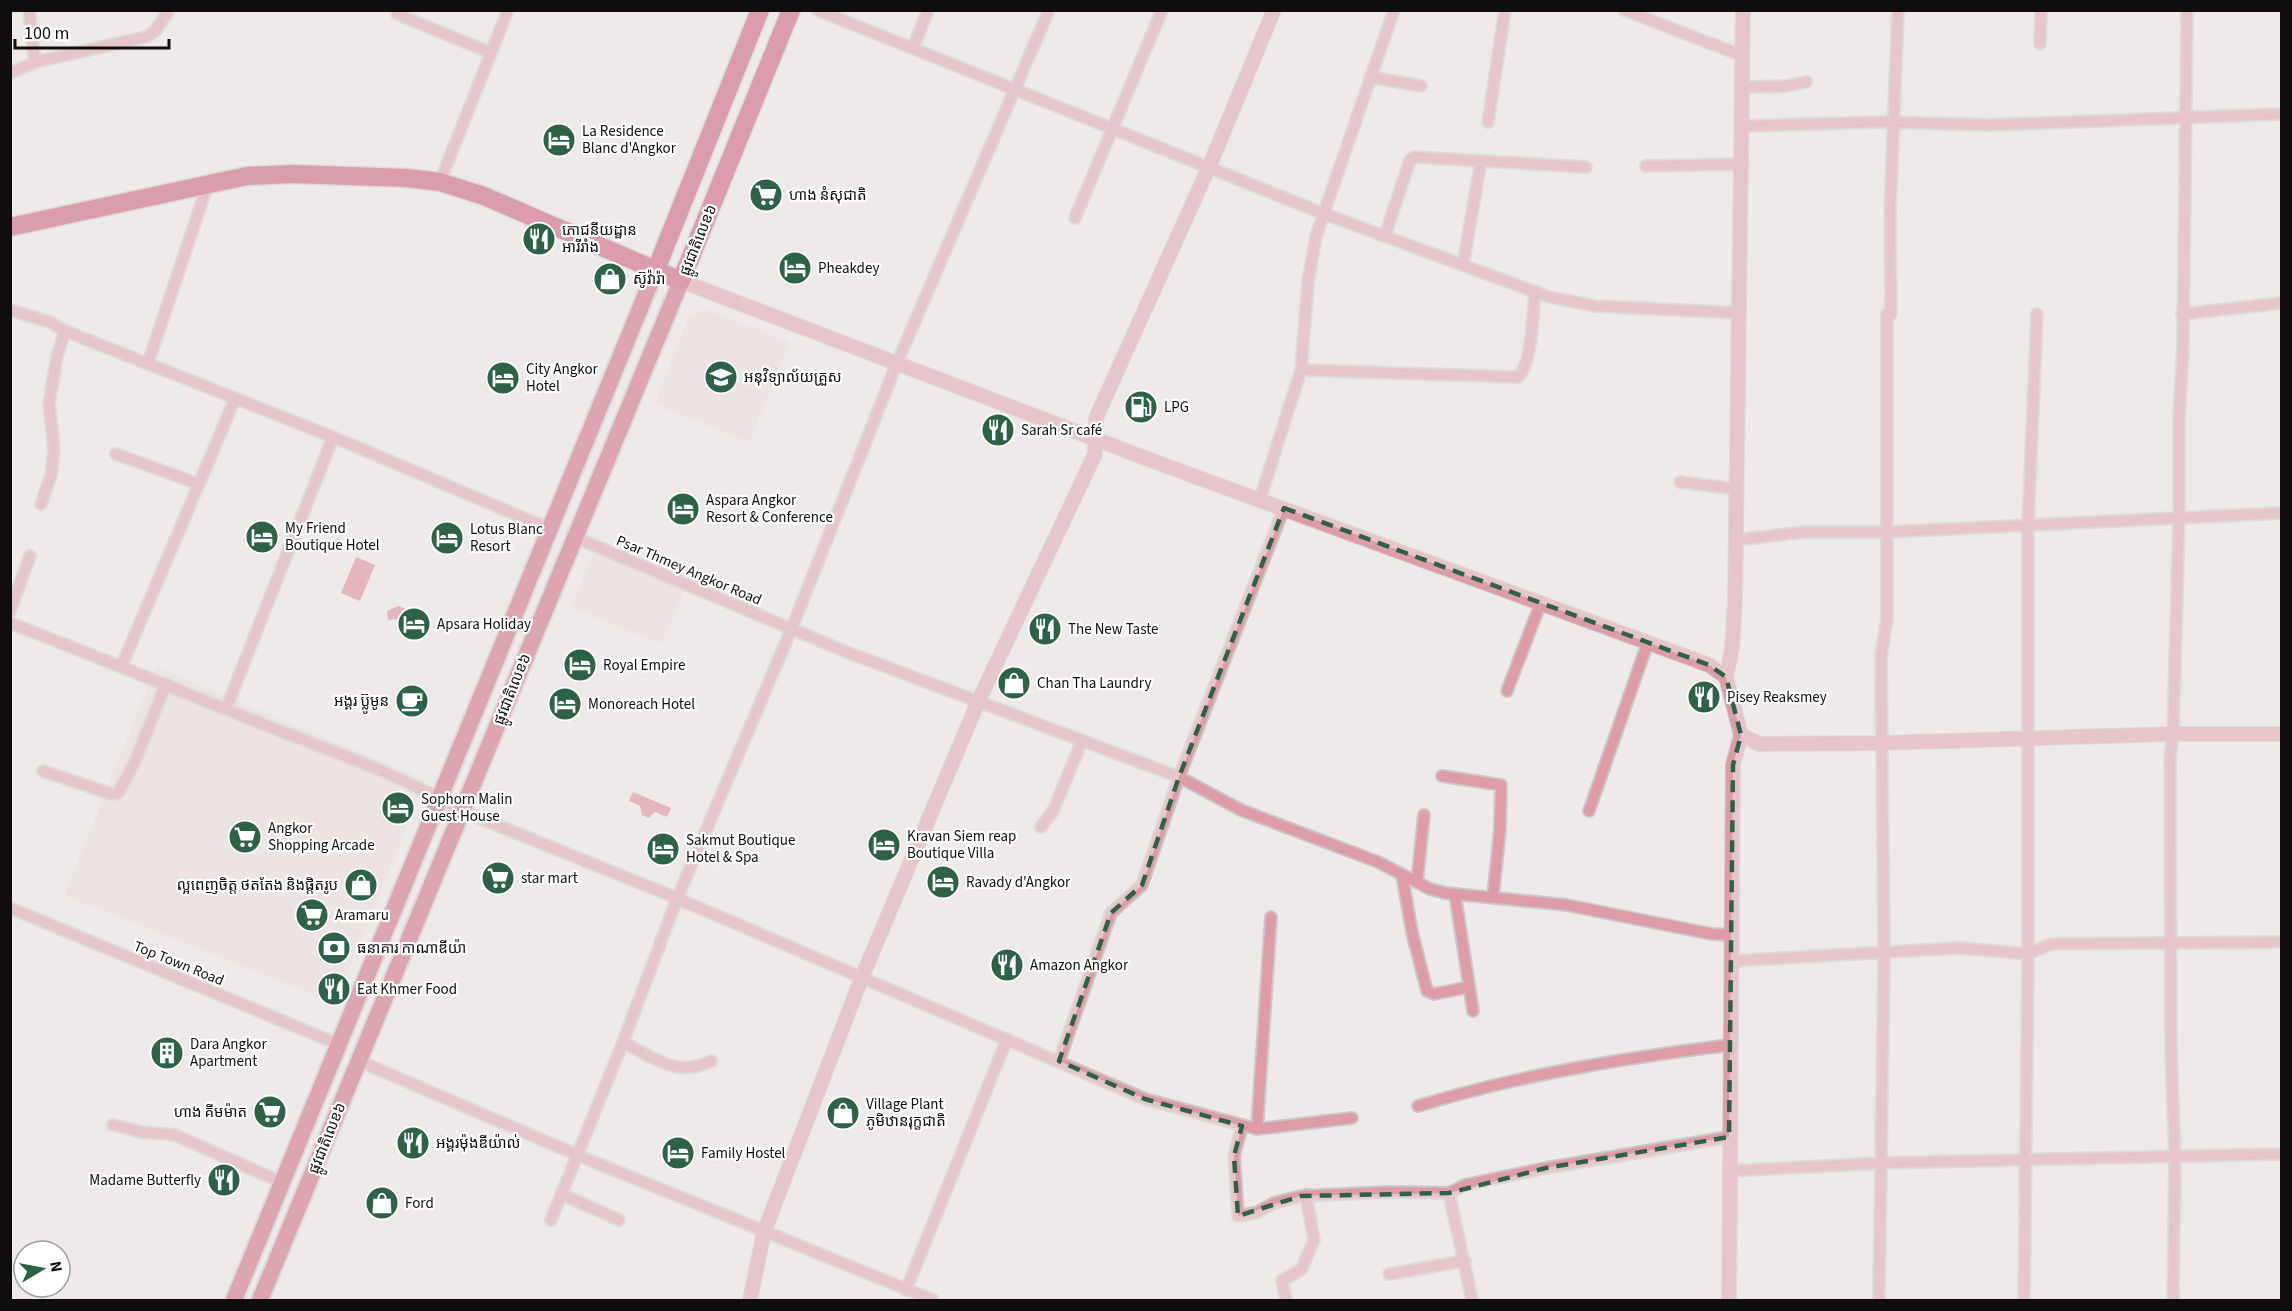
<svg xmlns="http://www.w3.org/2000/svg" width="2292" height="1311" font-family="'Source Sans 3','Noto Sans Khmer',sans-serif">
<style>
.built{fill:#e9dbdc}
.water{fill:#d9798a}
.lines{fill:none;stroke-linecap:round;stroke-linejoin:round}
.minor-casing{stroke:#cbc7c7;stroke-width:14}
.tertiary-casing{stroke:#cbc7c7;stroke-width:16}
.primary-casing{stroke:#cbc7c7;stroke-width:20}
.trunk-casing{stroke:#cbc7c7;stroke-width:21}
.minor{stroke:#de9ca6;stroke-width:10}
.tertiary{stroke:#de9ca6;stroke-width:14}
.primary{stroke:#c8526c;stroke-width:16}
.trunk{stroke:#c34062;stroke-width:18}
.marked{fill:none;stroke:#2e6247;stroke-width:4.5;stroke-dasharray:12 8;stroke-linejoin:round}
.labels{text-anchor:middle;stroke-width:4.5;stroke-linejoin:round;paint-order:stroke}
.poi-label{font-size:15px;fill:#0f0d0d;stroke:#fff;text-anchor:start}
.street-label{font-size:15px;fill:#0f0d0d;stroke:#fff}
</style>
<rect width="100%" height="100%" fill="#efeaea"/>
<g class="built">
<path d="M707 310 790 342 749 442 655 404 689 315Z"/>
<path d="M595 549 686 587 661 644 571 607Z"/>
<path d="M156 667 425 780 336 1003 64 895Z"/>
</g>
<g class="water">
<path d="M356 557 375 565 360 601 341 593Z"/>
<path d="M398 606 409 610 406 618 388 620 387 611Z"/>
<path d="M633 792 671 808 667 817 655 812 649 818 642 815 640 806 629 801Z"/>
</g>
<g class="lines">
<g class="minor-casing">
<g id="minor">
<path d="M29 10 35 62"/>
<path d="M817 10 1322 213 1549 297 1595 306 1740 313"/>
<path d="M1624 10 1743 56"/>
<path d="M397 14 491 53"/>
<path d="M2040 44 2041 10"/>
<path d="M913 48 928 10"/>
<path d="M10 73 35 62 146 37 155 31 169 10"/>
<path d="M1370 77 1421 86"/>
<path d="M1743 87 1786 86 1806 82"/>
<path d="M1488 122 1505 10"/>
<path d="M1743 126 1881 122 1990 125 2282 114"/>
<path d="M1646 166 1743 164"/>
<path d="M440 182 508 10"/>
<path d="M1075 218 1162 10"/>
<path d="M1385 235 1410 160 1414 157 1586 167"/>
<path d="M1463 265 1481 161"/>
<path d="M10 310 50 322 65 331 333 437 550 529"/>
<path d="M1891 314 1890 212 1898 10"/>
<path d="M2182 314 2282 303"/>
<path d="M148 363 208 184"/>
<path d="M1301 370 1518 377C1532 365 1533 311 1535 291"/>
<path d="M116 454 199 484"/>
<path d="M1680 482 1736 489"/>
<path d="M1260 499 1301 370 1308 282 1316 236 1394 10"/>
<path d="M41 504 51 475 54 449 49 403 57 356 65 331"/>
<path d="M574 537 844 651 1179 777 1241 810 1378 862 1430 889 1445 893 1567 905 1712 934 1731 935"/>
<path d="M1736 540 1805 532H1887L2282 513"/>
<path d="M10 611 30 556"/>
<path d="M10 623C96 656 180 691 265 725 331 751 401 775 462 811L662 892 1145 1099 1257 1129 1352 1118"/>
<path d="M122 665 235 399"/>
<path d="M1507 691 1540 605"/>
<path d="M226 709 333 437"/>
<path d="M43 771 112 794 118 793 133 766 166 684"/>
<path d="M1442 776 1501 785 1500 829 1493 896"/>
<path d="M1589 811 1648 642"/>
<path d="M1041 827 1053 811 1082 741"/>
<path d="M1402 875 1412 932 1427 991 1434 994 1469 987"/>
<path d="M1417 882 1424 815"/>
<path d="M1455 894 1473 1011"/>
<path d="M10 908 338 1044"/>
<path d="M1731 961 1959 948 2028 954 2051 944 2282 942"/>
<path d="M623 1042C654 1058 677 1078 711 1061"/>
<path d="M359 1061 577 1155 933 1300"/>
<path d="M1059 1061 1111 913 1142 885 1179 777 1284 508"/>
<path d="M1418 1106C1519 1075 1624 1058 1730 1045"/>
<path d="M113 1125 141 1132 175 1135 281 1182"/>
<path d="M1242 1126 1234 1156 1238 1216 1256 1213 1274 1203 1301 1196 1388 1192 1449 1193 1465 1185 1546 1168 1729 1137"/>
<path d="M1257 1129 1271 917"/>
<path d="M1729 1171 1881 1163 2282 1154"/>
<path d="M1449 1193 1472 1300"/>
<path d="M561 1194 619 1220"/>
<path d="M551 1220 623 1042 677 899 791 630 897 363 1049 10"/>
<path d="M1389 1274 1465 1261"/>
<path d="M906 1290 1007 1039"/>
<path d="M1286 1300 1282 1280 1301 1270 1314 1240 1306 1195"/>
<path d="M1879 1300 1884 955 1881 657 1887 618V314"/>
<path d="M2024 1300 2028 954V525L2037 314"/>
<path d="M2173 1300 2175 1158 2171 1052 2170 759 2173 734 2179 519V415L2183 348 2187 10"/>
</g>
</g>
<g class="tertiary-casing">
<g id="tertiary">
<path d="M681 281 1153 461 1709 665 1726 677 1741 735 1759 744 1882 743 2173 734H2282"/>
<path d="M1726 677 1732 648 1735 601 1743 10"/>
<path d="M750 1300 764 1232 862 977 978 702 1095 454 1096 418 1209 167 1274 10"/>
<path d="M1729 1300 1733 765 1741 735"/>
</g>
</g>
<g class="primary-casing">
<g id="primary">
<path d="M234 1300 655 272"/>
<path d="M260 1300 681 281"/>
</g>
</g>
<g class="trunk-casing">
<g id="trunk">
<path d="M10 227 247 176 293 174 407 178 440 182 484 196 681 281 791 10"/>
<path d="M655 272 760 10"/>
</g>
</g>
<use href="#minor" class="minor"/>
<use href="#tertiary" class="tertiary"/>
<use href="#primary" class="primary"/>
<use href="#trunk" class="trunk"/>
</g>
<path d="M0 0H2292V1311H0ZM1284 508 1709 665 1726 677 1741 735 1733 765 1729 1137 1546 1168 1449 1193 1301 1196 1238 1216 1234 1156 1242 1126 1145 1099 1059 1061 1111 913 1142 885 1179 777Z" fill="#efeaea" fill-opacity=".55" fill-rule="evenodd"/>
<path class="marked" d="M1284 508 1709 665 1726 677 1741 735 1733 765 1729 1137 1546 1168 1449 1193 1301 1196 1238 1216 1234 1156 1242 1126 1145 1099 1059 1061 1111 913 1142 885 1179 777Z"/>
<defs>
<g id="hotel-disc" transform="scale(1.725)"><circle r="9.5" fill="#2e6247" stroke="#fff"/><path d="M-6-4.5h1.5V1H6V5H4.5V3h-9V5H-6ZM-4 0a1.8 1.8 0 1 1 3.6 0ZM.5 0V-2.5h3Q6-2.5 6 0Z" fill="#fff"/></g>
<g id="supermarket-disc" transform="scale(1.725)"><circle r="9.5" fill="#2e6247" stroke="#fff"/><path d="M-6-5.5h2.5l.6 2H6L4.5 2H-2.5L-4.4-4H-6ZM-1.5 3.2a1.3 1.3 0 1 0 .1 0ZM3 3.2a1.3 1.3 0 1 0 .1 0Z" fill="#fff"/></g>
<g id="restaurant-disc" transform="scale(1.725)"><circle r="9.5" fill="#2e6247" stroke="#fff"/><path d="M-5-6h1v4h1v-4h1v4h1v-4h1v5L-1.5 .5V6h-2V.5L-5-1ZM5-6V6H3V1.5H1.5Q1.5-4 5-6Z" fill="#fff"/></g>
<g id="shop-disc" transform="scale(1.725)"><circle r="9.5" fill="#2e6247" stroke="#fff"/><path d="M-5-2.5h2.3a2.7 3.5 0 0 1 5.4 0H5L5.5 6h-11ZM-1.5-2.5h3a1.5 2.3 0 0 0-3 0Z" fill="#fff"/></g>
<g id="school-disc" transform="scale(1.725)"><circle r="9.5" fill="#2e6247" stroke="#fff"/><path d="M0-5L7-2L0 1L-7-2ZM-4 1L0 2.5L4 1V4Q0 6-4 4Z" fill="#fff"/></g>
<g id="fuel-disc" transform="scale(1.725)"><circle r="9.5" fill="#2e6247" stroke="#fff"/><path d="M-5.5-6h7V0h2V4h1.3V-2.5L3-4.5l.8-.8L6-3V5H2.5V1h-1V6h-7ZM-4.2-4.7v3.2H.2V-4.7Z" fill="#fff"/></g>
<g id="cafe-disc" transform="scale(1.725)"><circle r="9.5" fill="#2e6247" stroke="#fff"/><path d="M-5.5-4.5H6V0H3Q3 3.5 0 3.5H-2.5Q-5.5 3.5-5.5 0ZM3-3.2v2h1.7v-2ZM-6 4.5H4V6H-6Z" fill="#fff"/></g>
<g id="bank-disc" transform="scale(1.725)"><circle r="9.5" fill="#2e6247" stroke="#fff"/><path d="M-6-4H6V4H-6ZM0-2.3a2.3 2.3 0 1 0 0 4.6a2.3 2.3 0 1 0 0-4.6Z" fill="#fff"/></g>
<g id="building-disc" transform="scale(1.725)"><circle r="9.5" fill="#2e6247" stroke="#fff"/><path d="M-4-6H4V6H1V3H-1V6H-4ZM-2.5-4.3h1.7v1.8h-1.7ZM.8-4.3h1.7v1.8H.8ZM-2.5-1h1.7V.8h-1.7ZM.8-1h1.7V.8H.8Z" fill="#fff"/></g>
</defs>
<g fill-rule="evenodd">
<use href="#hotel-disc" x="559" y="140"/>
<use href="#supermarket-disc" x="766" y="195"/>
<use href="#restaurant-disc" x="539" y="239"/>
<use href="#hotel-disc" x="795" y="268"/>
<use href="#shop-disc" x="610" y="279"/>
<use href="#school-disc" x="721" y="377"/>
<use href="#hotel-disc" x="503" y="378"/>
<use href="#fuel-disc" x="1141" y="407"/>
<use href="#restaurant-disc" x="998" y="430"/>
<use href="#hotel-disc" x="683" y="509"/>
<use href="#hotel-disc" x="262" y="537"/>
<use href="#hotel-disc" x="447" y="538"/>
<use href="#hotel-disc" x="414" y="624"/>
<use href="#restaurant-disc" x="1045" y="629"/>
<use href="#hotel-disc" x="580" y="665"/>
<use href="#shop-disc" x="1014" y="683"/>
<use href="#restaurant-disc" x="1704" y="697"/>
<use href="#cafe-disc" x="412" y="701"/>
<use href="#hotel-disc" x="565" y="704"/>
<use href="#hotel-disc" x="398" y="808"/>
<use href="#supermarket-disc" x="245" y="837"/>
<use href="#hotel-disc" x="884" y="845"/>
<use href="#hotel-disc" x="663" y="849"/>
<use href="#supermarket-disc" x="498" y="878"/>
<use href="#hotel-disc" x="943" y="882"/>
<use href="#shop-disc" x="361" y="885"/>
<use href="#supermarket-disc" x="312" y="915"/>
<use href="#bank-disc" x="334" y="948"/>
<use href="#restaurant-disc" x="1007" y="965"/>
<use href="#restaurant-disc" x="334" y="989"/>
<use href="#building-disc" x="167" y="1053"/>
<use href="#supermarket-disc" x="270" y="1112"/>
<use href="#shop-disc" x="843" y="1113"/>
<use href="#restaurant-disc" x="413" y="1143"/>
<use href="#hotel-disc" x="678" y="1153"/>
<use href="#restaurant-disc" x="224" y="1180"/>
<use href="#shop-disc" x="382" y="1203"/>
</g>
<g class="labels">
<g class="poi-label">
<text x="582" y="136">La Residence<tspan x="582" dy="17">Blanc d'Angkor</tspan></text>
<text x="789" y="200">ហាង នំសុជាតិ</text>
<text x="562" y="235">ភោជនីយដ្ឋាន<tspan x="562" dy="17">អារីរាំង</tspan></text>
<text x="818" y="273">Pheakdey</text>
<text x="633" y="284">ស៊ូវ៉ារ៉ា</text>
<text x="526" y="374">City Angkor<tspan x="526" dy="17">Hotel</tspan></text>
<text x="744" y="382">អនុវិទ្យាល័យគ្រួស</text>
<text x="1164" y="412">LPG</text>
<text x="1021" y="435">Sarah Sr café</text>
<text x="706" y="505">Aspara Angkor<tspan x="706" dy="17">Resort &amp; Conference</tspan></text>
<text x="285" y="533">My Friend<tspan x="285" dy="17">Boutique Hotel</tspan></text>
<text x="470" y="534">Lotus Blanc<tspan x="470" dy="17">Resort</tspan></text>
<text x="437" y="629">Apsara Holiday</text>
<text x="1068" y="634">The New Taste</text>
<text x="603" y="670">Royal Empire</text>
<text x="1037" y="688">Chan Tha Laundry</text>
<text x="1727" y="702">Pisey Reaksmey</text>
<text x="389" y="706" text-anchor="end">អង្គរ ប្ល៊ូមូន</text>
<text x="588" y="709">Monoreach Hotel</text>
<text x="421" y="804">Sophorn Malin<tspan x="421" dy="17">Guest House</tspan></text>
<text x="268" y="833">Angkor<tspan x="268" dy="17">Shopping Arcade</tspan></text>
<text x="907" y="841">Kravan Siem reap<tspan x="907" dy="17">Boutique Villa</tspan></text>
<text x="686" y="845">Sakmut Boutique<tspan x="686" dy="17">Hotel &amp; Spa</tspan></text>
<text x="521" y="883">star mart</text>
<text x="966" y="887">Ravady d'Angkor</text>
<text x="338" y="890" text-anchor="end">ល្អពេញចិត្ត ថតតែង និងផ្តិតរូប</text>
<text x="335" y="920">Aramaru</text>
<text x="357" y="953">ធនាគារ កាណាឌីយ៉ា</text>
<text x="1030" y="970">Amazon Angkor</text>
<text x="357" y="994">Eat Khmer Food</text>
<text x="190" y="1049">Dara Angkor<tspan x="190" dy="17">Apartment</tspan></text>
<text x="866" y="1109">Village Plant<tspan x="866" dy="17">ភូមិឋានរុក្ខជាតិ</tspan></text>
<text x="247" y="1117" text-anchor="end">ហាង គីមម៉ាត</text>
<text x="436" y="1148">អង្គរម៉ុងឌីយ៉ាល់</text>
<text x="701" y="1158">Family Hostel</text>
<text x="201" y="1185" text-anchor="end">Madame Butterfly</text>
<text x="405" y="1208">Ford</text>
</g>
<g class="street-label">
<text transform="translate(698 240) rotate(-68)" y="5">ផ្លូវជាតិលេខ៦</text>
<text transform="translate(689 570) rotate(23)" y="5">Psar Thmey Angkor Road</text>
<text transform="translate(512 689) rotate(-68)" y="5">ផ្លូវជាតិលេខ៦</text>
<text transform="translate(179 963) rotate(22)" y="5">Top Town Road</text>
<text transform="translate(327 1138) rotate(-68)" y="5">ផ្លូវជាតិលេខ៦</text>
</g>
</g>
<rect width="2292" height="1311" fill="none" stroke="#0f0d0d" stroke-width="24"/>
<g transform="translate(42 1269) rotate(80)"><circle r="28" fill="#ffffff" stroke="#9f9e9e" stroke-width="1.5"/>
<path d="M0-4.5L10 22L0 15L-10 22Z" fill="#2e6247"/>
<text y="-9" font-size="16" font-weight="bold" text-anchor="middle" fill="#0f0d0d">N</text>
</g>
<path d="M15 39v9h154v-9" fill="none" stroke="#0f0d0d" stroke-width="3"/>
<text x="24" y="39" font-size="18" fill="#0f0d0d" stroke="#ffffff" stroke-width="4.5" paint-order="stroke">100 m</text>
</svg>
